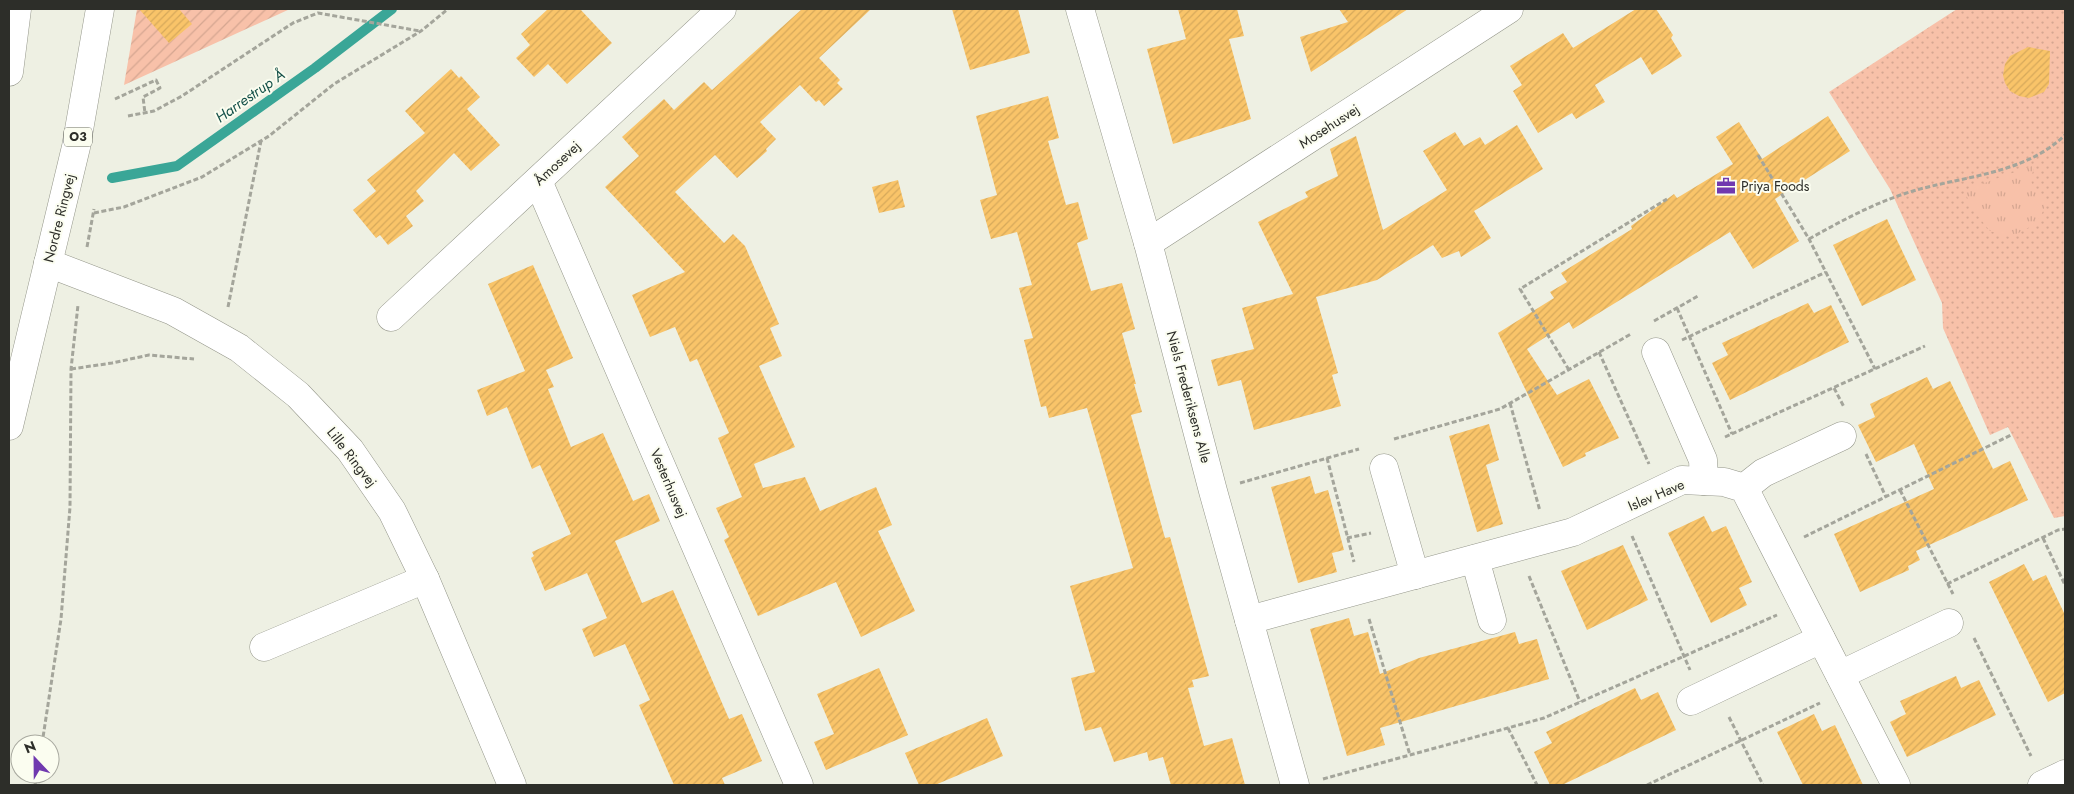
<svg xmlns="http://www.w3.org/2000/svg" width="2074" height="794" font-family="Jost,sans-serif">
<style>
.grass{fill:url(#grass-dots)}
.park{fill:url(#park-tufts)}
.garden{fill:url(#garden-furrows)}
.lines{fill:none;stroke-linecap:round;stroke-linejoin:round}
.stream{stroke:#3aa697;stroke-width:10}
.building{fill:url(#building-hatch)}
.minor-casing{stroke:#94968a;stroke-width:29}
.major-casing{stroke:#94968a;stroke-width:29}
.path{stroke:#a4a59b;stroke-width:3;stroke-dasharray:5 2.5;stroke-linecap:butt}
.minor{stroke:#fff;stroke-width:28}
.major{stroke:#fff;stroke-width:28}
.labels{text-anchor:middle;stroke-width:4;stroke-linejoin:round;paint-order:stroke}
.shield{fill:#fbfdf0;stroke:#6b6c65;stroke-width:1}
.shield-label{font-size:12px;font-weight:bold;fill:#2d2e29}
.street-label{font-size:14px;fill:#2d2e29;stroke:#fbfdf0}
.poi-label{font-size:14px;fill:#2d2e29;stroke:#fbfdf0;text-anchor:start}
.water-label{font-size:15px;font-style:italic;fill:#145048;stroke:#fbfdf0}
</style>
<defs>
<pattern id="grass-dots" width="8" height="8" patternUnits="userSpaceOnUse" patternTransform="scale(1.25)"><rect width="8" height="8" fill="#f8c1a9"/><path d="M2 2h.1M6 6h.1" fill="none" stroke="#d5a691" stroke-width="1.8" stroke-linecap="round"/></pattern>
<pattern id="park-tufts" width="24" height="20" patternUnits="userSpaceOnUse" patternTransform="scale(1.25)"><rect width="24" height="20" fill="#f8c1a9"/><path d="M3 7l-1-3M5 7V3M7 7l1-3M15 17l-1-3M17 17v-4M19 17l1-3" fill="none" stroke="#d5a691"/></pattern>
<pattern id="garden-furrows" width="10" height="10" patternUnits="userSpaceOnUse" patternTransform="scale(1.25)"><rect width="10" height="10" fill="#f8c1a9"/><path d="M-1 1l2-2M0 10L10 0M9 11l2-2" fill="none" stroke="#d5a691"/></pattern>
<pattern id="building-hatch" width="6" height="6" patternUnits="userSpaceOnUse" patternTransform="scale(1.25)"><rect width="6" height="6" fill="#f9c469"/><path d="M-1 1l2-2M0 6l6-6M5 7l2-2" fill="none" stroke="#d6a95b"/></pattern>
</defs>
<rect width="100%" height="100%" fill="#eef0e3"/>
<path class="grass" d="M1957 9H2065V516L2054 518 2008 427 1990 435 1943 328 1942 303 1890 189 1829 92Z"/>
<path class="park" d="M2035 165C2026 190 2035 183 2045 201 2044 222 2027 229 2010 237L1990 231 1970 206 1965 190Z"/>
<path class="garden" d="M137 9H290L124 85Z"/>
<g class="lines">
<path class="stream" d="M112 178 177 166 315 68 392 9"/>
</g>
<g class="building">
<path d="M139 9H179L192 24 169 43Z"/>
<path d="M548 9H580L612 43 567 84 548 64 534 77 516 58 530 45 521 34Z"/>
<path d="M802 9H871L819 58 840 80 837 83 843 89 824 106 819 100 816 102 800 85 760 122 776 139 766 149 767 151 737 178 715 155 675 192 724 243 733 234 745 246 779 324 770 328 782 356 759 366 795 447 754 464 763 488 805 477 820 511 876 487 892 525 878 531 915 611 861 637 836 582 758 616 724 540 729 537 716 508 742 497 718 438 729 433 697 359 690 362 675 327 650 337 632 295 685 272 605 187 639 156 622 137 664 99 674 110 704 82 712 90Z"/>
<path d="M952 9H1018L1030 53 970 70Z"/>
<path d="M1178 9H1237L1244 36 1229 39 1251 119 1173 144 1147 49 1186 39Z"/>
<path d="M1339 9H1408L1311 72 1300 37 1348 22Z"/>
<path d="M1636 9H1656L1673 35 1671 38 1682 56 1652 75 1641 57 1595 85 1605 102 1576 119 1572 113 1538 133 1513 91 1522 85 1510 66 1563 33 1573 48Z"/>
<path d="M2028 47 2050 51 2049 84 2044 92 2029 98 2019 96 2010 91 2005 83 2003 75 2005 64 2010 56Z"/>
<path d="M451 69 459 78 461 76 480 97 467 109 500 145 471 171 454 153 416 191 424 201 406 216 413 226 388 245 380 235 376 238 353 210 376 191 367 180 425 133 405 111Z"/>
<path d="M1048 96 1059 138 1048 141 1066 205 1078 202 1088 239 1077 243 1091 291 1122 283 1135 329 1122 333 1136 384H1134L1142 412 1131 415 1165 538 1170 537 1209 676 1192 680 1194 687 1188 688 1204 746 1232 738 1245 785H1171L1163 757 1149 761 1147 752 1114 762 1101 727 1085 731 1071 678 1095 672 1070 586 1133 568 1087 408 1049 418 1046 406 1041 407 1024 340 1033 338 1019 288 1032 285 1017 232 991 239 980 200 997 195 976 116Z"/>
<path d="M1828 116 1850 151 1775 199 1799 241 1753 269 1730 232 1573 329 1569 322 1527 349 1557 395 1589 379 1619 438 1585 453 1586 456 1563 467 1498 333 1554 298 1550 292 1567 282 1561 273 1632 229 1631 226 1674 194 1677 198 1733 164 1716 137 1739 122 1762 159Z"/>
<path d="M1517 125 1543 169 1474 211 1491 238 1461 257 1459 251 1442 258 1433 245 1377 280 1316 297 1338 373 1332 375 1341 406 1254 430 1241 380 1218 386 1211 360 1254 349 1242 308 1293 294 1258 222 1308 197 1305 192 1338 176 1330 149 1356 136 1383 230 1447 190 1423 151 1455 132 1464 146 1480 137 1485 145Z"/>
<path d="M898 180 905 207 879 213 872 187Z"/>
<path d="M1887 219 1916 280 1862 306 1833 245Z"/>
<path d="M533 265 573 358 546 370 554 387 548 389 571 447 603 433 633 501 649 494 660 521 615 541 642 603 673 590 729 719 742 714 762 761 722 778 725 785H674L639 705 650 700 625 644 594 657 582 629 607 618 587 573 545 591 531 558 534 556 532 552 571 534 540 465 532 469 507 407 487 416 477 390 525 371 488 284Z"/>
<path d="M1808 303 1814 313 1831 305 1849 342 1730 400 1712 363 1728 355 1722 343Z"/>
<path d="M1927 377 1933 389 1950 381 1993 469 2010 461 2028 500 1916 551 1920 560 1908 566 1909 570 1860 592 1834 534 1934 489 1914 444 1876 462 1858 425 1875 417 1870 404Z"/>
<path d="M1489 424 1499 460 1486 465 1503 524 1477 532 1449 436Z"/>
<path d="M1310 476 1315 494 1328 490 1344 550 1332 553 1337 572 1298 583 1271 487Z"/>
<path d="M1704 516 1712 532 1726 526 1752 582 1739 588 1747 605 1711 623 1668 533Z"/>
<path d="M1623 545 1648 600 1587 630 1561 571Z"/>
<path d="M2024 564 2033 581 2046 575 2065 615V693L2048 702 1989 582Z"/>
<path d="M1349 618 1354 636 1368 632 1380 674 1419 658 1515 632 1519 644 1537 639 1549 679 1380 728 1385 745 1347 756 1310 629Z"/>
<path d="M879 668 908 735 826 770 814 742 834 734 817 694Z"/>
<path d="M1956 676 1961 688 1979 680 1996 715 1907 757 1890 722 1906 714 1900 701Z"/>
<path d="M1635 688 1641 700 1658 692 1676 730 1562 785H1550L1534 752 1552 743 1546 732Z"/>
<path d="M1814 714 1822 731 1835 725 1863 785H1803L1777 732Z"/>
<path d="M987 718 1003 756 935 785H919L905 753Z"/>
</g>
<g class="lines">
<g class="minor-casing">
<g id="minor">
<path d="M1080 9 1148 243 1213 491 1295 785"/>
<path d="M538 181 799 785"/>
<path d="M1148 243 1509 9"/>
<path d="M48 263 173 311 239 348 298 395 350 450 392 511 425 579 512 785"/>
<path d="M391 317 722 9"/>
<path d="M1656 352 1703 460 1704 481"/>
<path d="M1384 468 1415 575"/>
<path d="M1744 488 1763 473 1842 436"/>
<path d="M1475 559 1492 620"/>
<path d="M1249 620 1573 532 1682 480 1724 482 1744 488 1896 785"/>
<path d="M264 647 425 579"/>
<path d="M1840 675 1949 623"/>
<path d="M1691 701 1821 639"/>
<path d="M2042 785 2065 774"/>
</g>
</g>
<g class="major-casing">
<g id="major">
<path d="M9 72 17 9"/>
<path d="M9 426 76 147 100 9"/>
</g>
</g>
<g class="path">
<path d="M115 99 156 80 160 88 143 97 145 113"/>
<path d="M128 116 154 111 182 96 293 23 318 13 420 31"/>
<path d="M1758 155 1809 239 1875 369"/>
<path d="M94 213 124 207 202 177 269 136 334 84 421 31 448 9"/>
<path d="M1809 239C1843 220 1876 202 1913 191 1964 176 2025 174 2065 135"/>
<path d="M87 247 94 209"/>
<path d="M228 307 261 141"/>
<path d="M1677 308 1732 434"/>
<path d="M1654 321 1698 296"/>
<path d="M1682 340 1826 272"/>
<path d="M1599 352 1649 464"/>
<path d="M71 369 112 363 149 355 194 359"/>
<path d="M1569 370 1520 289 1667 199"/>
<path d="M1834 388 1844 407"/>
<path d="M1510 403 1540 511"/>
<path d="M1725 437 1925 346"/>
<path d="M1394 439 1500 409 1631 334"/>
<path d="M1866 454 1886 497"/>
<path d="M1327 458 1354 562"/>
<path d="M1240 483 1359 449"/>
<path d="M1900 490 1953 594"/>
<path d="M1632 536 1690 670"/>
<path d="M1804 537 2011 435"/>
<path d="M1347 538 1371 533"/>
<path d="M2043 538 2065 585"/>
<path d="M1529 576 1580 702"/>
<path d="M1947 584 2058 530 2065 529"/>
<path d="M1369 619 1410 755"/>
<path d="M1974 638 2031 756"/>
<path d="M1729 717 1763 785"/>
<path d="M1508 728 1537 785"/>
<path d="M42 744 61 619 70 507 71 369 78 305"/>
<path d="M1323 779 1544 718 1777 615"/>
<path d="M35 785 37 774"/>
<path d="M1647 785 1820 703"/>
</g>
<use href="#minor" class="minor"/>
<use href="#major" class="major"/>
</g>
<defs>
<g id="office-bare" transform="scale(1.5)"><path d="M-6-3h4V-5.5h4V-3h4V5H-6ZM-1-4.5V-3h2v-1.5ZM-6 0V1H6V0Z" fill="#7039af" stroke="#fbfdf0" stroke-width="2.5" paint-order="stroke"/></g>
</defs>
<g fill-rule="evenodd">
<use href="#office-bare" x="1726" y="186"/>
</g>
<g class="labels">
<rect class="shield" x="64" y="127.5" width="28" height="19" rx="4"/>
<g class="shield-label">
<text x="78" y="141">O3</text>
</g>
<g class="street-label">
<text transform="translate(1329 126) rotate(-33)" y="5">Mosehusvej</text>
<text transform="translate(557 163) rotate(-43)" y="5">Åmosevej</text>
<text transform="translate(59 218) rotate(-76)" y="5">Nordre Ringvej</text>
<text transform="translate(1189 397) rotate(75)" y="5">Niels Frederiksens Alle</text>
<text transform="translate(352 457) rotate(52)" y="5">Lille Ringvej</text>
<text transform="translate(669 483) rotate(67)" y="5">Vesterhusvej</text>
<text transform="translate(1656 495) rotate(-23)" y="5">Islev Have</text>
</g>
<g class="poi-label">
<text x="1741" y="191">Priya Foods</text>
</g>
<g class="water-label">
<text transform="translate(250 96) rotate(-35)" y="5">Harrestrup Å</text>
</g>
</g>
<rect width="2074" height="794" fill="none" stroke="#2d2e29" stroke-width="20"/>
<g transform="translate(35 759) rotate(338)"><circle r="24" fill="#fbfdf0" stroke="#a9aaa0"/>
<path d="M0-4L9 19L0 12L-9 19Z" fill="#7039af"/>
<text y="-8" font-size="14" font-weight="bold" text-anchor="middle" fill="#2d2e29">N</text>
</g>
</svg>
